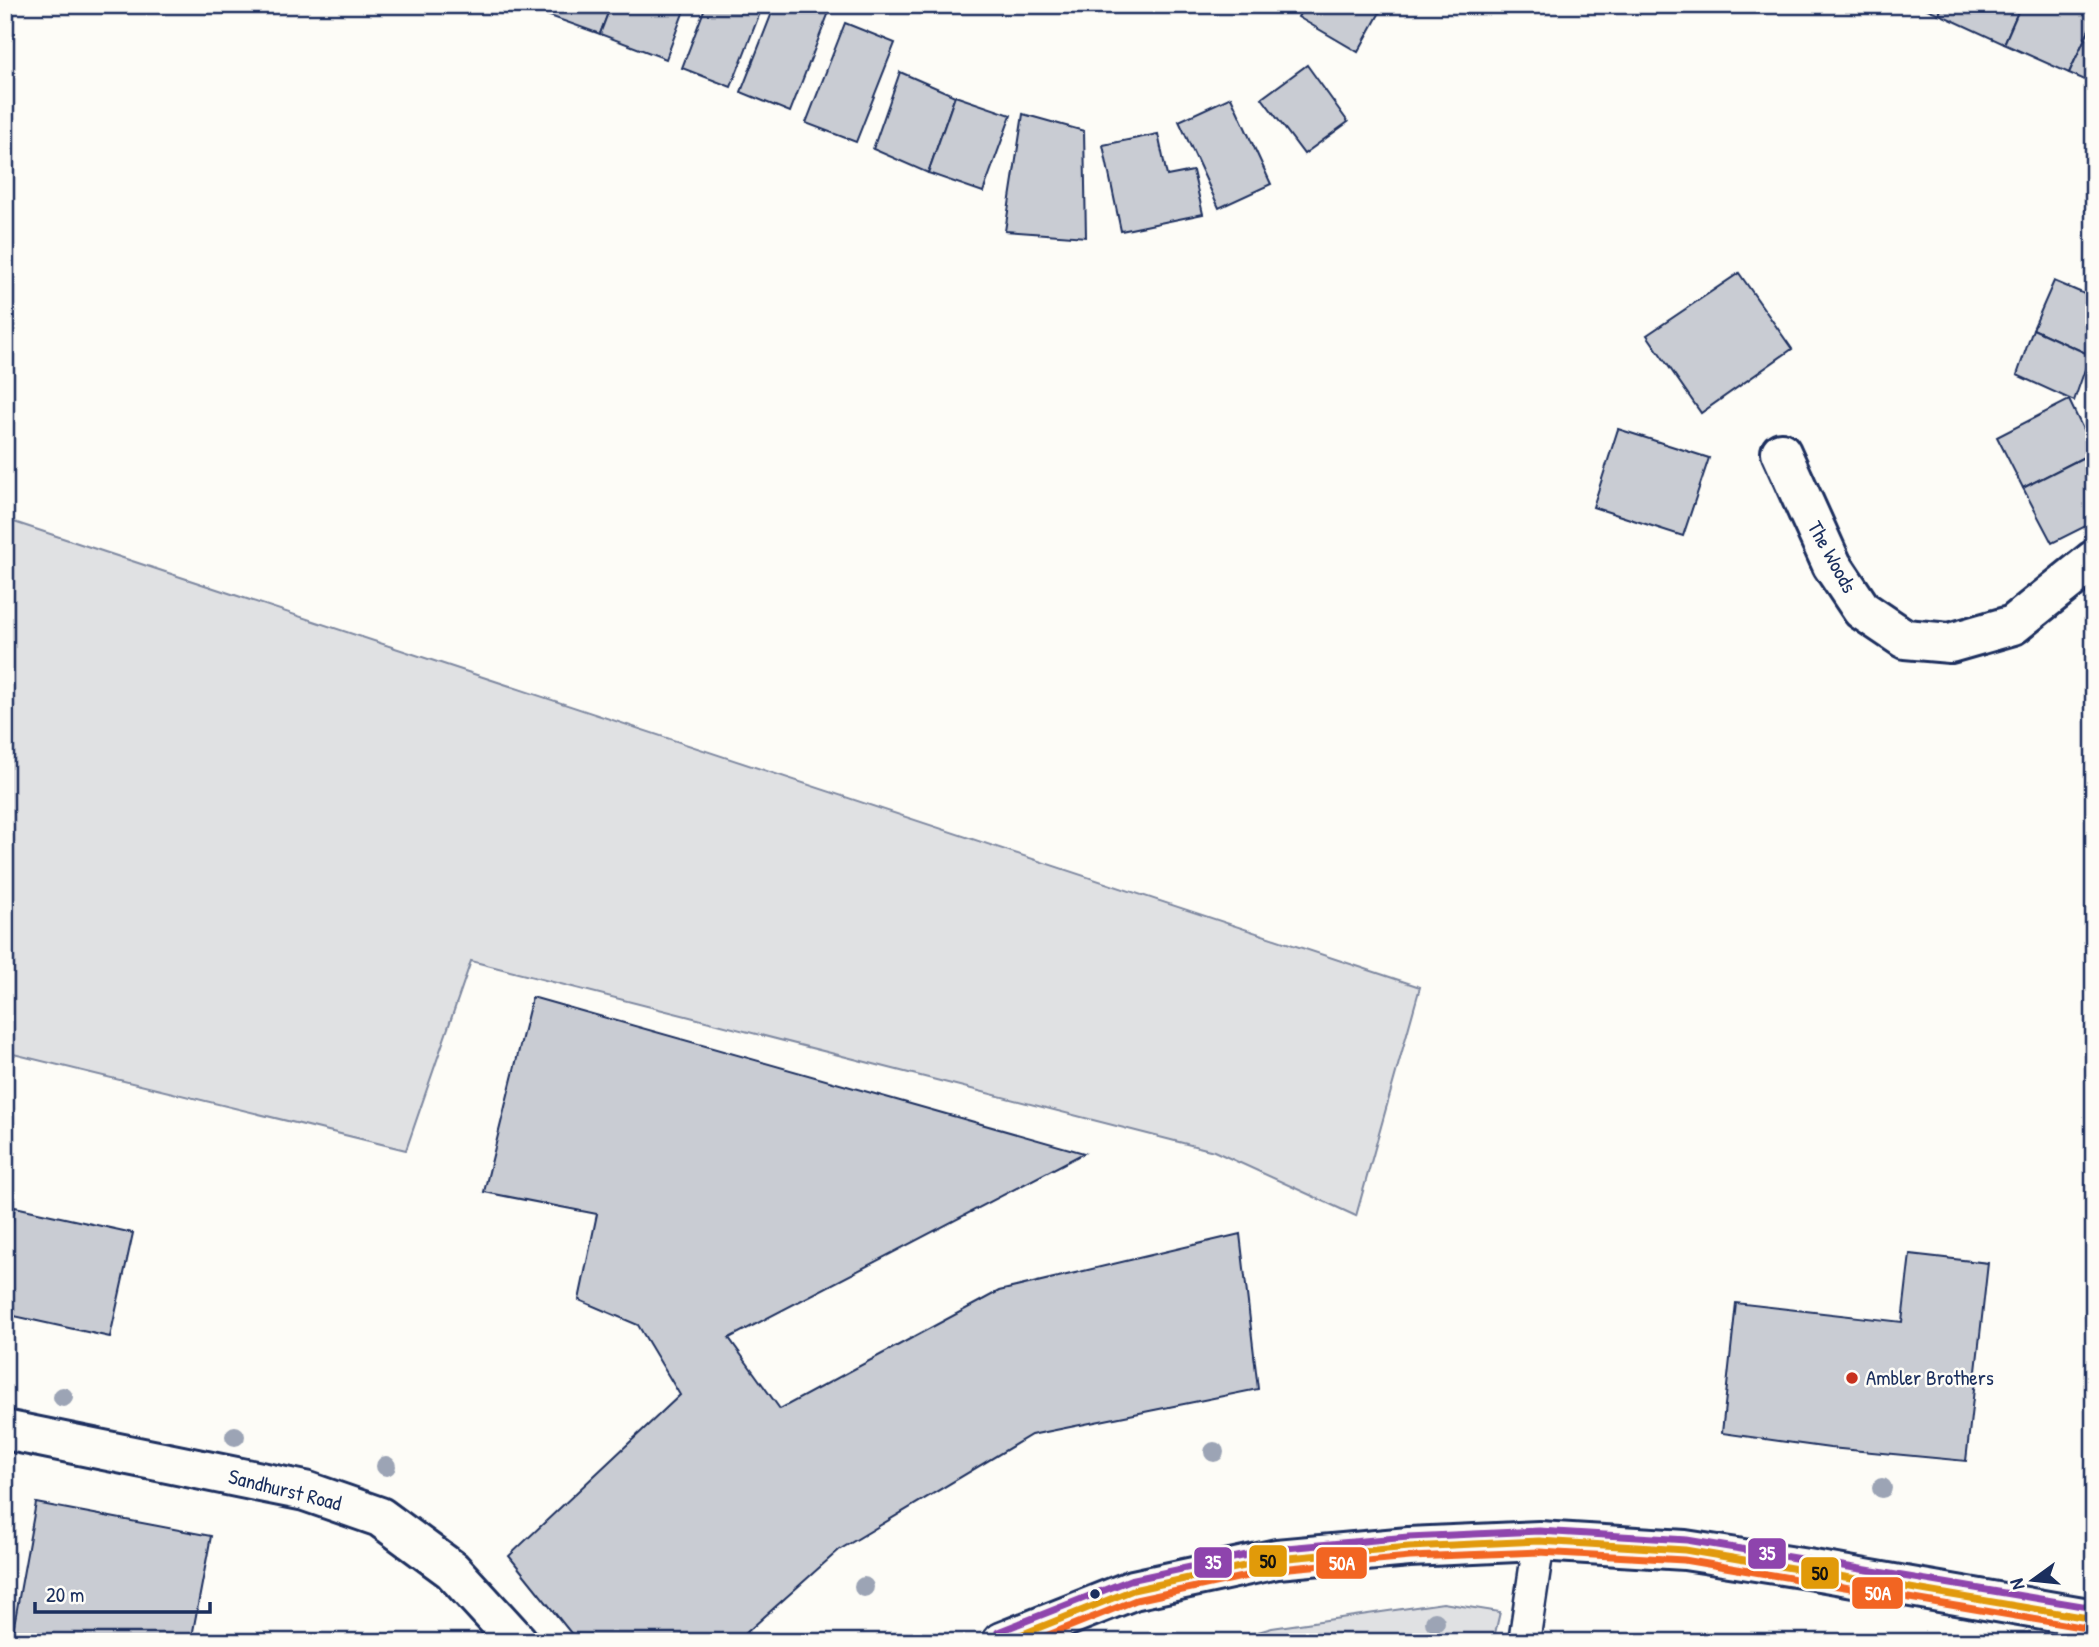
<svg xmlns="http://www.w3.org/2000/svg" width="2099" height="1647" font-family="'Patrick Hand',sans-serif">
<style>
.green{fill:#e0e1e3;stroke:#7e88a0;stroke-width:2}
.building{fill:#c9ccd3;stroke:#1b2f5e;stroke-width:2}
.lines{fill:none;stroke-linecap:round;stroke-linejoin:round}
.lane-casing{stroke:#1b2f5e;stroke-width:35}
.street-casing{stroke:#1b2f5e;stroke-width:44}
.highway-casing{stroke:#1b2f5e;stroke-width:44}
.lane{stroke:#fdfcf7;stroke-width:30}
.street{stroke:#fdfcf7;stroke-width:38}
.highway{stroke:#fdfcf7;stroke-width:38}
.bus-1-casing{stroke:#fdfcf7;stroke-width:12}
.bus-2-casing{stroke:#fdfcf7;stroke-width:12}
.bus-3-casing{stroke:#fdfcf7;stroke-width:12}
.bus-1{stroke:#e19a09;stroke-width:7}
.bus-2{stroke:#f26522;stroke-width:7}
.bus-3{stroke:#8e44ad;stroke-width:7}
.tree{fill:#9ca4b5}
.poi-dot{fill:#c8321e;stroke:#fdfcf7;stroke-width:2.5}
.bus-dot{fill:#1b2f5e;stroke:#fdfcf7;stroke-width:2.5}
.labels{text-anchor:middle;stroke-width:5;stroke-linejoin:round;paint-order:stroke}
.street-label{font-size:21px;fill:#1b2f5e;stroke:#fdfcf7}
.poi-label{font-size:21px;fill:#1b2f5e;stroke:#fdfcf7;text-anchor:start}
.line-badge{stroke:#fdfcf7;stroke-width:2.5}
.badge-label{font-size:19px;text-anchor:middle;font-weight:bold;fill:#fff}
.pale-badge-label{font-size:19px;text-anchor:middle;font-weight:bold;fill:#111}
</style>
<rect width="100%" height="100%" fill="#fdfcf7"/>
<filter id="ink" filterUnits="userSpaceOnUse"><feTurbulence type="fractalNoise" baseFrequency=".0143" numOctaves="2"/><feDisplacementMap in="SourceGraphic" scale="14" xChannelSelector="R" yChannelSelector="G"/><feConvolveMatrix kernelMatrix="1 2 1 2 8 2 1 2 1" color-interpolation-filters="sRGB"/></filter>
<g filter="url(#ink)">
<g class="green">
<path d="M5 519 1420 987 1356 1216 1214 1151 471 961 406 1150 5 1052Z"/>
<path d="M1443 1603 1500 1612 1493 1642H1223L1272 1628Z"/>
</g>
<g class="building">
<path d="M535 5H611L600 34 533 10Z"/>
<path d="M611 5H686L666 59 600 34Z"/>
<path d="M706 5H763L731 87 682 68Z"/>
<path d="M775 5H811L829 12 790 112 741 92Z"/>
<path d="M1305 5H1384L1358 52 1298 17Z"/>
<path d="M1918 5H1943L1939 14Z"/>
<path d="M1943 5H2021L2004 44 1939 14Z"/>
<path d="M2021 5H2094V19L2069 73 2004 44Z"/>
<path d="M2094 19V84L2069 73Z"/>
<path d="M845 23 895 43 856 142 806 123Z"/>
<path d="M1307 65 1348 122 1304 154 1262 98Z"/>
<path d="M900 72 955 96 928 173 873 149Z"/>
<path d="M955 96 1011 115 983 192 928 173Z"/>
<path d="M1231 97 1271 184 1219 208 1179 121Z"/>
<path d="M1023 114 1084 131 1086 237 1005 231Z"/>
<path d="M1158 134 1167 176 1193 171 1203 214 1121 231 1103 145Z"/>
<path d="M1739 273 1792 349 1701 413 1647 335Z"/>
<path d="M2054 281 2094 298V346L2090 355 2033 329Z"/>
<path d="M2033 329 2090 355 2074 401 2017 375Z"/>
<path d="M2069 400 2094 452 2023 488 1997 437Z"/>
<path d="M1618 429 1709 458 1683 536 1593 507Z"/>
<path d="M2094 452V522L2052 543 2023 488Z"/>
<path d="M532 997 1084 1153 729 1338 780 1409 999 1291 1240 1234 1258 1389 1031 1435 839 1550 736 1642H578L509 1556 680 1395 638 1325 579 1300 597 1214 484 1192Z"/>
<path d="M15 1207 133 1233 110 1337 5 1314V1253Z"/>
<path d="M1910 1254 1988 1263 1966 1461 1830 1448 1722 1433 1736 1303 1902 1322Z"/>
<path d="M36 1503 211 1536 191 1642H11Z"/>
</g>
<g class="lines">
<g class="lane-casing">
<path id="lane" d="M1524 1642 1539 1541"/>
</g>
<g class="street-casing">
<g id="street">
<path d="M1781 452 1832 565 1862 610 1905 639 1950 643 2013 625 2094 560"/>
<path d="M5 1430 305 1491 380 1517 452 1570 518 1642"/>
</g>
</g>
<g class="highway-casing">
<path id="highway" d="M1002 1642 1133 1590 1277 1559 1409 1547 1539 1541 1685 1550 1808 1569 2094 1619"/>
</g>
<use href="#lane" class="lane"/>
<use href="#street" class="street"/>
<use href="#highway" class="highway"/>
<g class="bus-1-casing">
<path id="bus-1" d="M1003 1642 1133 1590 1277 1559 1409 1547 1539 1541 1685 1550 2094 1619"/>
</g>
<g class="bus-2-casing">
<path id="bus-2" d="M1031 1642 1136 1600 1279 1569 1410 1557 1539 1552 1684 1560 2092 1629"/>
</g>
<g class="bus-3-casing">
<path id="bus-3" d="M998 1632 1130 1580 1275 1549 1408 1537 1539 1531 1687 1540 2094 1608"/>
</g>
<use href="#bus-1" class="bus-1"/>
<use href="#bus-2" class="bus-2"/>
<use href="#bus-3" class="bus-3"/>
</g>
<g class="tree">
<circle cx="63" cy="1397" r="10"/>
<circle cx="235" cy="1436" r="10"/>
<circle cx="1214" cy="1452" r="10"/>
<circle cx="386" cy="1466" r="10"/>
<circle cx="1882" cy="1488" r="10"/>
<circle cx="864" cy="1587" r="10"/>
<circle cx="1435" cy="1622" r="10"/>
</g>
</g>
<circle class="poi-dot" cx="1852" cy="1378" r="7"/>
<circle class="bus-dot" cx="1095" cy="1594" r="6"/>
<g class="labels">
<g class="street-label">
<text transform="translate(1832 557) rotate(61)" y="7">The Woods</text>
<text transform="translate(285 1490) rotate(14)" y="7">Sandhurst Road</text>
</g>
<g class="poi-label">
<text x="1866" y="1385">Ambler Brothers</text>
</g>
</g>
<g class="line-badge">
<rect x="1747" y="1537" width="40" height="33" rx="7" fill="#8e44ad"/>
<rect x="1248" y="1544" width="40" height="34" rx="7" fill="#e19a09"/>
<rect x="1193" y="1546" width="40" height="33" rx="7" fill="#8e44ad"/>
<rect x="1315" y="1546" width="53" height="34" rx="7" fill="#f26522"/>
<rect x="1800" y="1556" width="40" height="34" rx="7" fill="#e19a09"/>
<rect x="1851" y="1576" width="53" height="34" rx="7" fill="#f26522"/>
</g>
<g class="badge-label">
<text x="1767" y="1560">35</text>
<text x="1213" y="1569">35</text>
<text x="1342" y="1570">50A</text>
<text x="1878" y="1600">50A</text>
</g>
<g class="pale-badge-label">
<text x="1268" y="1568">50</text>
<text x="1820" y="1580">50</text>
</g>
<rect width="2099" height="1647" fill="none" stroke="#fdfcf7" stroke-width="28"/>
<rect x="14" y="14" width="2071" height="1619" fill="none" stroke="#1b2f5e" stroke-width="2.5" filter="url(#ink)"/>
<g transform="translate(2033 1580) rotate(255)" stroke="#fdfcf7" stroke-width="5" paint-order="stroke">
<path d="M0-5L12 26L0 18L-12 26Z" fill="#1b2f5e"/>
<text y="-10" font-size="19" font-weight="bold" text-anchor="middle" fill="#1b2f5e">N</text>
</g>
<path d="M35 1602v10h175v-10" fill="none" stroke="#1b2f5e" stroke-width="3.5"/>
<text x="46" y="1602" font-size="21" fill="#1b2f5e" stroke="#fdfcf7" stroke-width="5" paint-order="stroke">20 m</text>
</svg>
